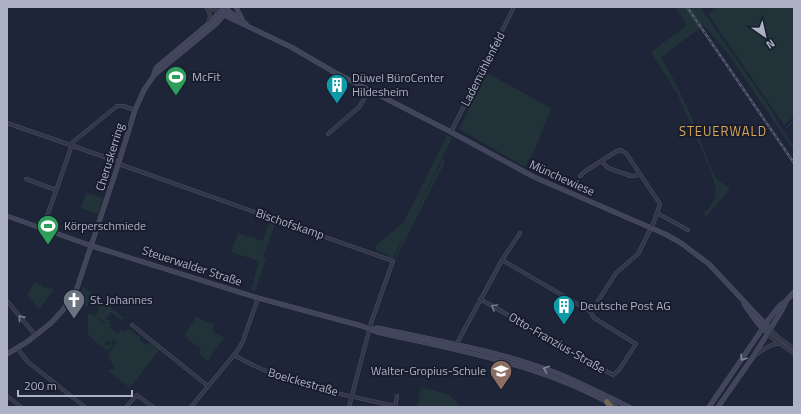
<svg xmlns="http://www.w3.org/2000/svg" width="801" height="414" font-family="'Titillium Web',sans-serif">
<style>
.green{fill:#213239}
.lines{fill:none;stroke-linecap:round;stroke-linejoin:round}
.stream{stroke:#2f3a5e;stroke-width:1}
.street-casing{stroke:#4d5263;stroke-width:4}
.secondary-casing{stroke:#4d5263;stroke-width:5}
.highway-casing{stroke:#3a3f50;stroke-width:6}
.street{stroke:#323748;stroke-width:3}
.secondary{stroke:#40455c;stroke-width:4}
.highway{stroke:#6f684f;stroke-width:5.5}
.rail-casing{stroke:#545a70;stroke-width:2.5}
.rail{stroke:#181d2d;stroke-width:1;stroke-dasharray:3;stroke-linecap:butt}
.oneway{stroke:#757a8d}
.oneway2{stroke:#81869b}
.labels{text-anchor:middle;stroke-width:4;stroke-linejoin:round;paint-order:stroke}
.street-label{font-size:12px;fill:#acb1c5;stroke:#181d2d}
.poi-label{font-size:12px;fill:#acb1c5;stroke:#181d2d;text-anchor:start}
.neighbourhood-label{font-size:13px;letter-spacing:1px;fill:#d8a654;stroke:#181d2d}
</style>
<rect width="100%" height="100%" fill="#1f2538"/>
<g class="green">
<path d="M675 7H700L768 105 784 132 794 145V151L729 55 704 25 661 57 674 80 689 111 713 173 716 178 730 189 700 223 705 216 704 213 711 206 715 198 716 189 710 169 677 93 651 52 687 25Z"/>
<path d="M716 7H794V116L784 125 708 14Z"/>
<path d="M487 73 551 108 535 149 525 167 459 129Z"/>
<path d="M447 135 452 138 408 227 444 157V164L396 258H395L406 232 393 258 376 250V245L404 222Z"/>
<path d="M86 193 103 198 98 214 81 208Z"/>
<path d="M269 222 275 224 263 257 266 258 255 291 251 290 259 261 231 252 238 233 263 241Z"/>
<path d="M35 282 45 288 48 287 54 290 39 309 27 295Z"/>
<path d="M84 287 124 318 123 319 121 320 111 312 105 319 111 321 109 323 102 321 95 316 99 311 98 309 99 308 90 302 86 307 75 299C78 294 81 291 84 287Z"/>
<path d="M90 313 102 322 111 324 109 327 118 334 121 330 124 332 126 329 128 330 129 329 141 338 139 340 146 345 149 342 159 350 130 388 109 371 110 369 113 370 115 368 113 366 114 364 108 359 110 356 108 354 117 343 113 339 110 343V341H105V345H110V343L113 345 108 351 96 342 88 334V315Z"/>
<path d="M196 317 214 324 212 331 224 338 208 360 205 359 199 353 201 349 184 336Z"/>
<path d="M421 387 450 395 460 407H417Z"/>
</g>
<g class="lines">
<path class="stream" d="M786 128 794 120"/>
<g class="street-casing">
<g id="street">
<path d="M206 7C211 13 211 17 208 23"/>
<path d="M210 7 220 13"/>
<path d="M7 123 119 162"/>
<path d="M451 132 514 7"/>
<path d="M328 134 359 107 369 91"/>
<path d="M601 161 608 168 631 176 641 175"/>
<path d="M119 164 393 261 371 323 349 407"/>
<path d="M26 179 56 190"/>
<path d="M657 213 688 230"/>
<path d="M43 228 73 142 117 106H123L135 110"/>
<path d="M502 260 591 312 616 273 638 254 654 222 660 204 626 153 620 150 617 151 584 172 580 176"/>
<path d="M480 299 613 375 619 370 636 344 594 318 591 312"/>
<path d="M7 301 36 336"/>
<path d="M132 325 208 386"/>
<path d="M770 329 778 337 794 349"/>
<path d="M767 334 794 354"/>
<path d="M456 345 502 260 520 233"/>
<path d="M18 349 28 362 85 407"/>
<path d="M234 355C283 384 340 394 395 406"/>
<path d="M754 356C762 351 770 343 779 344"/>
<path d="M7 396 21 407"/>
<path d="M126 407 137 395 153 407"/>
<path d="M191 407 238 350 243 341 258 298"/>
<path d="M395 407 397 396"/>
</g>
</g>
<g class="secondary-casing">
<g id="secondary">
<path d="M236 7 242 19"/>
<path d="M226 9 246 24"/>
<path d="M220 13 291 47 334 72 451 132 534 177 665 234 681 243 709 264 770 329"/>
<path d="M154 75 216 24 224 15 228 7"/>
<path d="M7 216 92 246 258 298 362 326 377 332C459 351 543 364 616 407"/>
<path d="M744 304 756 321 764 330"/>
<path d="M373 329 378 328C434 340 492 350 546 369 575 379 602 394 629 407"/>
<path d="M7 354 27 342 51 323 63 310 77 288 119 162 135 110 144 90 153 77 156 68 212 21 224 7"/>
<path d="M709 407 769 319 780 305 786 301 794 292"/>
<path d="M718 407 753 357 782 310 786 302"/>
</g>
</g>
<g class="highway-casing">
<path id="highway" d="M607 402 611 407"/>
</g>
<use href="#street" class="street"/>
<use href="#secondary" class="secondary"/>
<use href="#highway" class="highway"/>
<g class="rail-casing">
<path id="rail" d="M687 7 794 163"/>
</g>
<use href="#rail" class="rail"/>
</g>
<defs><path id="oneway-chevron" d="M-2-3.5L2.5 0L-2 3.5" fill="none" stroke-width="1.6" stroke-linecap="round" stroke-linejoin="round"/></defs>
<g class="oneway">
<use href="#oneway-chevron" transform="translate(494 307) rotate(-150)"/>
<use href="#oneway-chevron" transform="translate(21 318) rotate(-129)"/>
</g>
<g class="oneway2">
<use href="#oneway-chevron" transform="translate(743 358) rotate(123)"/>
<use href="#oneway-chevron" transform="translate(546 369) rotate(-160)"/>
</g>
<defs>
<g id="stadium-pin" transform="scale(1.15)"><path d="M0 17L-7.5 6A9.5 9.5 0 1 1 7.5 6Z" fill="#2e9e5b" stroke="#181d2d"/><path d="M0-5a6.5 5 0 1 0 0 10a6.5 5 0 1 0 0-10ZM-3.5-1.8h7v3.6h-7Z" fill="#fff"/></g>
<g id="building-pin" transform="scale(1.15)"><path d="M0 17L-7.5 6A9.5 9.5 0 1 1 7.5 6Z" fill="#0f9aa8" stroke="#181d2d"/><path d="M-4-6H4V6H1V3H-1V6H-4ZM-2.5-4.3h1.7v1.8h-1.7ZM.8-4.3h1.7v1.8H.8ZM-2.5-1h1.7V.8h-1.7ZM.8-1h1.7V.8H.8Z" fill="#fff"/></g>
<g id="church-pin" transform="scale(1.15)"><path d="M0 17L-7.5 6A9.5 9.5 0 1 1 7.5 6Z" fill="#6b7280" stroke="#181d2d"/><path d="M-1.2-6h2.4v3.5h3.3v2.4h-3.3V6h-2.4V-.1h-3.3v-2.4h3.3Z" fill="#fff"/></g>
<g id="school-pin" transform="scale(1.15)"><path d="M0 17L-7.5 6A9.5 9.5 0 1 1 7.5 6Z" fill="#8d6e63" stroke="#181d2d"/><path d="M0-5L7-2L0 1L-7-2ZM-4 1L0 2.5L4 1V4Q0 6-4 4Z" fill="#fff"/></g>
</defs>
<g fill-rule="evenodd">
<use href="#stadium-pin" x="176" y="77"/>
<use href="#building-pin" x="337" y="85"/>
<use href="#stadium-pin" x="48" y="226"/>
<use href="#church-pin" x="74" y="300"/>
<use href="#building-pin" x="564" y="306"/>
<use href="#school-pin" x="501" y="371"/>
</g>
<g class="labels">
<g class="street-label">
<text transform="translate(483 69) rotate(-63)" y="4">Lademühlenfeld</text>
<text transform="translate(110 157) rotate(-73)" y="4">Cheruskerring</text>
<text transform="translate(562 178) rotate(24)" y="4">Münchewiese</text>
<text transform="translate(290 224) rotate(19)" y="4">Bischofskamp</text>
<text transform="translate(192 266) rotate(18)" y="4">Steuerwalder Straße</text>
<text transform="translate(557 343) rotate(30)" y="4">Otto-Franzius-Straße</text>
<text transform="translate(303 382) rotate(16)" y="4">Boelckestraße</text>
</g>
<g class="poi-label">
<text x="192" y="81">McFit</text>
<text x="352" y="82">Düwel BüroCenter<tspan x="352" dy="14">Hildesheim</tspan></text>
<text x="64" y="230">Körperschmiede</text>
<text x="90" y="304">St. Johannes</text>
<text x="580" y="310">Deutsche Post AG</text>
<text x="486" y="375" text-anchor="end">Walter-Gropius-Schule</text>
</g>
<g class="neighbourhood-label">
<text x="723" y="136">STEUERWALD</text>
</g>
</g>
<rect width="801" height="414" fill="none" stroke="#acb1c5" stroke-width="16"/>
<g transform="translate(765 36) rotate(146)" stroke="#181d2d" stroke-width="3" paint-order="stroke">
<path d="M0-3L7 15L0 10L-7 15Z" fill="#acb1c5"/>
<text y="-6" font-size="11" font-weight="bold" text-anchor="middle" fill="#acb1c5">N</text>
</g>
<path d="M18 390v6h114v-6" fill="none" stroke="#acb1c5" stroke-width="2"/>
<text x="24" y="390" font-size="12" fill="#acb1c5" stroke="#181d2d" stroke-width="3" paint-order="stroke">200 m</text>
</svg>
